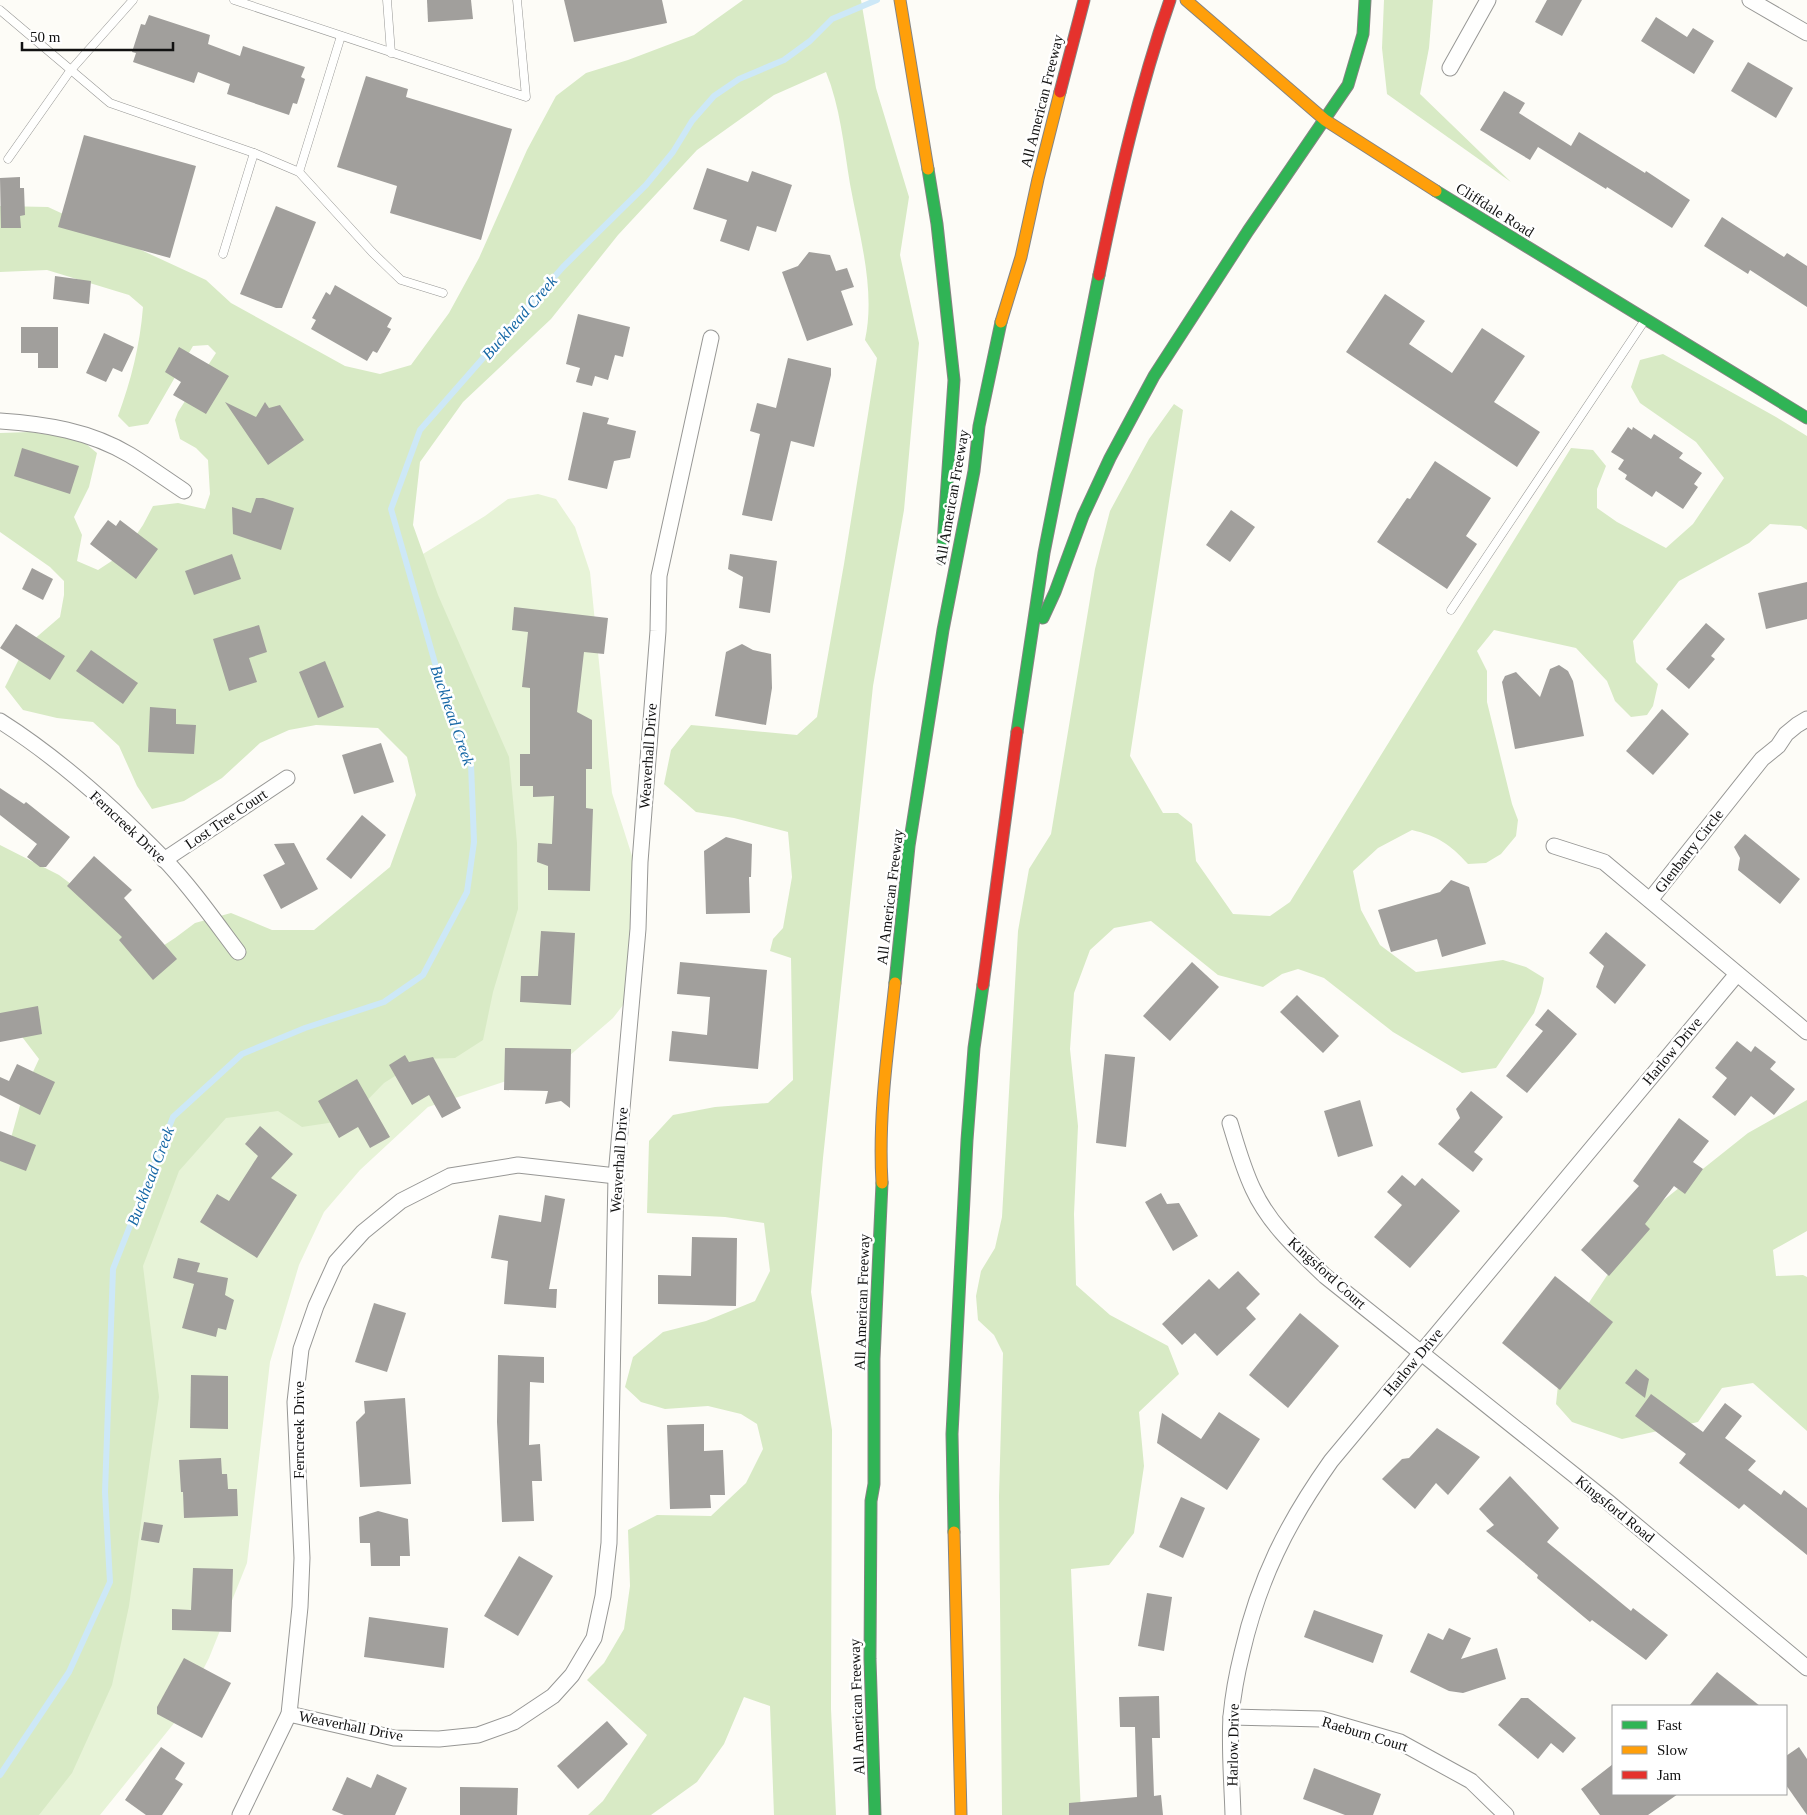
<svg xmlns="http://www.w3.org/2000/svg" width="1807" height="1815" font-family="Georgia,serif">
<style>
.green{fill:#e7f3d7}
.forest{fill:#d8eac5}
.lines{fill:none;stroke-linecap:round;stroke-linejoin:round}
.stream{stroke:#cde8f7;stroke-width:6}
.building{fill:#a19f9c}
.lane-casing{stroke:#979795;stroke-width:9}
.street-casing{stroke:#979795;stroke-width:17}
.fast-casing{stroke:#858482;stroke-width:13}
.slow-casing{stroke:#858482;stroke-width:13}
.jam-casing{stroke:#858482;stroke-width:13}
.lane{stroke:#fffffe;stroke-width:8}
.street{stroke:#fffffe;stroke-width:15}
.fast{stroke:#30b455;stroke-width:11}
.slow{stroke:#ff9f0a;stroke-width:11}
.jam{stroke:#e5322d;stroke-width:11}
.labels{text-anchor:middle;stroke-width:5;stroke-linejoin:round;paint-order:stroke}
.street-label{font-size:15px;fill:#111;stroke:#fff}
.water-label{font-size:16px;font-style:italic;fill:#1768a6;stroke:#fff}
</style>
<rect width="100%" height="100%" fill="#fdfcf7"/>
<path class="green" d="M538 494 556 499 575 527 590 572 612 793 646 900 642 969 630 996 613 1018 561 1063 428 1107 360 1170 324 1212 299 1265 270 1362 247 1563 209 1658 179 1717 100 1815H0L62 1281 330 957 425 820 387 576 485 516 508 499Z"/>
<g class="forest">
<path d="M743 0H861L876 88 909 197 900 255 919 343 904 510 873 686 823 1158 811 1292 832 1430 831 1709 836 1815H774L770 1706 744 1697 724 1744 697 1782 651 1815H588L603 1801 647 1735 587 1680 604 1663 624 1629 630 1586 628 1530 657 1515 711 1516 746 1483 763 1449 757 1424 741 1414 708 1406 665 1409 641 1402 625 1387 633 1357 663 1332 706 1321 755 1301 770 1271 764 1223 725 1217 647 1213 649 1141 673 1115 715 1107 768 1103 793 1080 791 958 770 951 773 939 783 928 792 877 788 832 734 818 696 812 664 784 671 750 691 725 797 735 817 717 844 564 877 358 865 340C876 290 859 234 850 184 844 147 840 106 826 72L774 95 697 150 618 235 551 319 463 402 420 462 413 525 438 595 509 757 517 843 518 909 493 992 483 1040 455 1058 422 1059 384 1083 348 1120 302 1127 278 1111 226 1118 179 1171 143 1266 159 1397 129 1606 112 1685 72 1773 39 1815H0V1152L9 1145 24 1091 39 1059 13 1025 0 1015V845L59 875 121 922 149 955 175 938 195 923 231 913 272 930H314L390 867 416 795 407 757 378 728 316 725 289 730 260 743 222 778 184 801 152 809 137 786 119 746 93 722 57 718 23 710 5 687 25 647 60 617 64 595V581L50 567 0 532V433L30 432 80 439 97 453 89 487 74 517 82 535 77 561 98 570 124 553 143 525 153 506 178 503 205 509 210 494 208 460 196 448 180 439 175 420 178 412 216 353 208 345 193 346 148 424 129 427 118 416C131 381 140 345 143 307L129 295 47 270 0 272V206L48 207 206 280 231 303 345 366 380 374 411 365 449 313 479 258 527 150 556 96 586 73 628 60 694 35Z"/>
<path d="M1384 0H1433L1429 48 1420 94 1511 182 1387 94 1382 48Z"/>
<path d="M1663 354 1776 417 1807 436V530L1801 526 1770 524 1749 543 1679 581 1633 641 1636 662 1658 684 1653 706 1647 715 1631 717 1615 701 1607 681 1576 648 1494 630 1477 651 1487 671V702L1512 804 1518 820 1516 836 1501 854 1486 863 1468 864C1450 844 1437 836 1412 830L1378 848 1353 871 1361 910 1380 945 1416 972 1503 960 1526 967 1544 978 1541 993 1534 1013 1496 1068 1462 1073 1393 1032 1324 978 1298 969 1282 974 1263 987 1218 975 1151 921 1114 928 1090 950 1074 993 1070 1049 1078 1126 1074 1214 1076 1285 1110 1315 1168 1346 1179 1374 1139 1412 1144 1466 1134 1533 1109 1565 1071 1569 1081 1815H1002L999 1496 1003 1353 994 1335 978 1320 976 1296 981 1271 995 1248 1002 1217 1018 931 1029 869 1051 834 1095 569 1110 511 1149 439 1174 404 1183 410 1130 756 1163 813H1178L1192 824 1196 861 1233 914 1270 916 1290 902 1571 448 1593 450 1606 466 1597 489V508L1617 522 1666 548 1693 524 1724 478 1696 442 1640 403 1631 387 1640 360Z"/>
<path d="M1807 1100V1231L1773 1250 1776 1276 1803 1275 1807 1277V1431L1753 1383 1722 1388 1698 1422 1622 1439 1572 1422 1556 1404 1562 1348 1580 1316 1650 1211 1748 1133Z"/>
</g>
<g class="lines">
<path class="stream" d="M0 1775 69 1672 110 1582 105 1492 113 1269 173 1117 242 1054 305 1028 384 1002 423 975 467 892 474 842 471 764 445 698 391 509 420 430 563 267 646 185 673 152 692 121 714 96 739 79 784 60 810 41 832 19 877 0"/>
</g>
<g class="building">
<path d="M427 0H471L473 19 428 22Z"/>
<path d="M564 0H662L667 23 574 42Z"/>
<path d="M1547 0H1582L1562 36 1535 22Z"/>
<path d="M149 15 210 35 208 44 240 56 243 46 305 67 301 77 305 79 297 104 293 103 289 115 227 94 230 84 198 72 194 83 133 62 136 53 132 52 141 24 145 25Z"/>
<path d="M1656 17 1687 37 1693 28 1714 41 1694 74 1641 41Z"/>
<path d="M1748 62 1793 88 1776 118 1731 91Z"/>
<path d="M366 76 408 89 406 97 512 129 481 240 390 213 397 186 337 167Z"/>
<path d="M1504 91 1525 103 1519 113 1571 146 1579 132 1645 173 1646 171 1690 200 1672 228 1607 187 1606 189 1538 147 1530 160 1480 130Z"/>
<path d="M84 135 196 166 170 258 58 227Z"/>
<path d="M707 168 748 182 752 171 792 185 776 232 757 226 749 251 720 241 727 220 693 209Z"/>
<path d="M20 177V188H24L25 215 20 216 21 228H1L0 178Z"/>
<path d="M276 206 316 222 282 308H276L240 294Z"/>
<path d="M1722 217 1784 257 1787 253 1807 266V307L1750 270 1748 274 1704 246Z"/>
<path d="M809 252 830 255 836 271 847 268 854 287 841 291 853 325 807 341 782 272 798 266Z"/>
<path d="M55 276 91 281 89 304 53 299Z"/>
<path d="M335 285 392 318 387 327 391 329 377 353 373 351 367 361 311 329 316 320 312 318 326 292 330 295Z"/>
<path d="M1385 294 1425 321 1409 344 1452 373 1482 328 1525 356 1494 402 1540 432 1517 467 1346 352Z"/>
<path d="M578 314 630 327 623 357 615 355 608 380 595 376 592 386 576 382 580 368 566 364Z"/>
<path d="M21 327H58V368H38V353H21Z"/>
<path d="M104 333 134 347 122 372 113 368 106 382 86 373Z"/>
<path d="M179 347 229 376 206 414 173 395 181 382 165 372Z"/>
<path d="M788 358 831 368V375L814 447 791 441 772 521 742 515 760 434 750 431 757 403 776 408Z"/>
<path d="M225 402 256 417 265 402 269 408 280 405 304 440 268 465Z"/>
<path d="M583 412 609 418 607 424 636 431 630 458 614 461 607 489 568 480Z"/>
<path d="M1628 427 1632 430 1633 427 1651 439 1654 434 1683 453 1679 458 1702 473 1694 484 1698 487 1683 509 1656 491 1652 497 1625 479 1627 475 1618 469 1624 460 1611 452Z"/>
<path d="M22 448 79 466 70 494 14 476Z"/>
<path d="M1435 461 1491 498 1466 536 1477 544 1447 589 1377 542 1407 498 1410 499Z"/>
<path d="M256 498H263L294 508 281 550 233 534 232 507 251 513Z"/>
<path d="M1231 510 1255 527 1230 562 1206 545Z"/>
<path d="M108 520 116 526 120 520 158 549 136 579 90 544Z"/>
<path d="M232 554 241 579 194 595 185 571Z"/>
<path d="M730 554 777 561 770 613 739 608 743 577 728 569Z"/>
<path d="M32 568 53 579 43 600 22 589Z"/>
<path d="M1807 582V619L1766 629 1758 593Z"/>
<path d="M514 607 608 618 604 654 584 652 577 712 592 720V769H586V808L593 809 590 891 548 890V866L537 862 538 843 552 844 554 796 533 797V786H520V754H530V688L522 687 528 632 512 630Z"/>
<path d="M1706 623 1725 639 1711 656 1715 659 1689 689 1666 669Z"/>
<path d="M16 624 65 656 50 680 0 648Z"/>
<path d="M259 625 267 652 249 658 257 682 229 691 213 639Z"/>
<path d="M742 644 753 650 771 654 772 688 766 725 715 716 726 652Z"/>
<path d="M91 650 138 683 123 704 76 671Z"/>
<path d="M325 661 344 707 318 718 299 672Z"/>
<path d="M1559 665 1568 671 1573 681 1584 736 1515 749 1502 682 1505 676 1516 672 1540 697 1550 669Z"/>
<path d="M150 707 176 709V724L196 725 194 754 148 752Z"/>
<path d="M1662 709 1689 734 1653 775 1626 751Z"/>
<path d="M381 743 394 782 354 794 342 755Z"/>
<path d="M0 788 24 804 26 802 70 837 46 867H40L27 857 37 844 0 815Z"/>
<path d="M362 815 386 835 351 879 326 859Z"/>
<path d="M1745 834 1800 879 1780 904 1738 870 1740 858 1734 847Z"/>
<path d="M726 837 752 844 751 877H749L750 913 706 914 704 851Z"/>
<path d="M294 843 318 889 281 909 263 875 285 864 274 844Z"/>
<path d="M94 856 132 890 124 898 177 959 153 980 119 940 122 937 67 886Z"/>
<path d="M1451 880 1469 887 1486 944 1442 957 1437 939 1391 952 1378 910 1440 892Z"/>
<path d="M541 931 575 933 571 1005 520 1002 521 976H538Z"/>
<path d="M1606 932 1646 965 1615 1004 1596 987 1604 966 1589 953Z"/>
<path d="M680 962 767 970 758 1069 669 1061 672 1031 707 1035 710 997 677 994Z"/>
<path d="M1192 962 1219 987 1170 1041 1143 1016Z"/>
<path d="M1297 995 1339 1036 1323 1053 1280 1012Z"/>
<path d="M38 1006 42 1034 0 1042V1013Z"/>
<path d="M1548 1009 1577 1034 1527 1093 1506 1076 1543 1031 1535 1025Z"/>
<path d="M1737 1041 1751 1052 1755 1046 1776 1062 1770 1069 1795 1089 1774 1115 1751 1096 1735 1116 1712 1097 1727 1078 1715 1068Z"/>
<path d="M505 1048 571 1049 570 1108 561 1101 545 1104 548 1091 504 1090Z"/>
<path d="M1105 1054 1135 1057 1126 1147 1096 1143Z"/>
<path d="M405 1055 409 1062 433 1057 461 1108 442 1118 429 1095 412 1105 389 1065Z"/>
<path d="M17 1064 55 1082 40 1115 0 1095V1077L9 1081Z"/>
<path d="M357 1079 390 1137 370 1148 358 1127 339 1138 318 1101Z"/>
<path d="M1471 1091 1503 1117 1474 1152 1483 1159 1473 1172 1438 1144 1460 1118 1456 1109Z"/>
<path d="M1360 1100 1373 1146 1338 1157 1324 1111Z"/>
<path d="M1679 1118 1709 1141 1693 1162 1703 1169 1685 1194 1674 1186 1645 1224 1650 1229 1609 1276 1581 1250 1639 1186 1633 1181Z"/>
<path d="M260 1126 293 1154 271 1178 297 1195 257 1258 200 1222 217 1194 229 1201 258 1156 245 1144Z"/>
<path d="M0 1131 36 1145 26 1171 0 1161Z"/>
<path d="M1402 1175 1415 1186 1422 1178 1460 1211 1410 1268 1374 1237 1402 1205 1387 1192Z"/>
<path d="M1161 1193 1167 1204 1179 1203 1198 1236 1173 1251 1145 1202Z"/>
<path d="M545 1195 565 1199 549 1289H557L556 1308 504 1304 508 1261 491 1258 499 1215 541 1222Z"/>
<path d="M692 1237 737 1238 736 1306 658 1304V1275L691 1276Z"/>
<path d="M178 1258 200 1263 197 1272 228 1278 225 1295 234 1300 226 1330 218 1328 216 1337 182 1328 194 1284 173 1278Z"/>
<path d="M1238 1271 1260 1294 1246 1308 1256 1319 1217 1356 1195 1333 1182 1345 1162 1324 1209 1279 1219 1289Z"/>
<path d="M1555 1276 1613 1322 1560 1390 1502 1343Z"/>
<path d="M374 1303 406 1313 387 1372 355 1362Z"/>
<path d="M1300 1313 1339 1346 1288 1408 1249 1375Z"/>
<path d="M498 1355 544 1357V1383L530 1382 529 1445 540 1444 542 1481H532L534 1521 502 1522 497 1422Z"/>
<path d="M1636 1369 1649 1379 1645 1398 1625 1383Z"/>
<path d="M191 1375 228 1376V1429L190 1428Z"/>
<path d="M1651 1394 1703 1432 1725 1403 1742 1416 1725 1438 1756 1461 1748 1470 1781 1495 1784 1490 1807 1508V1555L1744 1504 1739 1509 1679 1463 1686 1454 1635 1416Z"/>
<path d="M405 1398 411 1484 360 1487 356 1422 365 1413 364 1401Z"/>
<path d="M1219 1412 1260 1439 1227 1490 1157 1443 1162 1413 1201 1439Z"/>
<path d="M704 1424V1451L723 1450 725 1495H710L711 1508 670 1509 667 1425Z"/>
<path d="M1437 1428 1480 1457 1448 1495 1436 1483 1415 1509 1382 1479 1402 1459 1409 1458Z"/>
<path d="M221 1458 222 1474H227L228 1489H237L238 1516 184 1518 183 1492H181L179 1460Z"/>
<path d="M1510 1476 1559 1528 1547 1542 1631 1611 1633 1608 1668 1635 1646 1660 1592 1620 1590 1622 1537 1578 1538 1575 1486 1531 1494 1525 1479 1509Z"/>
<path d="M1181 1497 1205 1508 1183 1558 1159 1547Z"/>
<path d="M378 1511 408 1519 410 1556H400V1566H371L370 1543H360L359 1517Z"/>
<path d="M144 1522 163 1525 159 1543 141 1540Z"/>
<path d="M519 1556 553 1576 518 1636 484 1616Z"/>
<path d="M193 1568 233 1569 231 1632 172 1630V1609L191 1610Z"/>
<path d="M1147 1593 1172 1597 1164 1651 1138 1646Z"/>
<path d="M1314 1610 1383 1635 1373 1663 1304 1637Z"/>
<path d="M369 1617 448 1628 444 1668 364 1657Z"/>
<path d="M1449 1628 1471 1638 1461 1659 1497 1648 1506 1679 1463 1693 1449 1691 1410 1672 1428 1633 1443 1640Z"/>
<path d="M184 1658 231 1683 202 1738 157 1714V1707Z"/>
<path d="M1717 1672 1760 1706H1689Z"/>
<path d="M1159 1696 1160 1738H1152L1154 1796 1161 1795 1163 1815H1069V1803L1137 1797 1135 1727H1120L1119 1697Z"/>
<path d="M1521 1698H1528L1576 1738 1563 1753 1551 1743 1538 1759 1498 1725Z"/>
<path d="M607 1721 628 1744 578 1789 557 1766Z"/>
<path d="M161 1747 185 1763 175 1779 183 1784 162 1815H146L125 1800Z"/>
<path d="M1799 1747 1807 1759V1815L1786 1785V1756Z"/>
<path d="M1613 1764V1794H1678L1648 1815H1600L1581 1789Z"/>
<path d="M1314 1768 1381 1794 1373 1815H1345L1303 1799Z"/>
<path d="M377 1774 407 1788 395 1815H344L332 1810 347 1777 371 1788Z"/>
<path d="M460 1787 518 1788 517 1815H460Z"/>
</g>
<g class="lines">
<g class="lane-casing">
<g id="lane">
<path d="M234 0 526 97 517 0"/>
<path d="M387 0 391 53"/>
<path d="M0 10 110 103 254 153 299 172 372 252 401 280 443 293"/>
<path d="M8 159 70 71 133 0"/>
<path d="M299 172 341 36"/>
<path d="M223 254 254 153"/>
<path d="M1451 610 1643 323"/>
</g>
</g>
<g class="street-casing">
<g id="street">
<path d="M1750 0 1807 33"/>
<path d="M1450 68 1488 0"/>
<path d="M0 421C45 424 90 431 130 455 148 466 166 479 184 491"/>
<path d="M0 721C60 759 115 809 164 859 191 887 214 920 238 952"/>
<path d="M1554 846 1604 862 1807 1032"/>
<path d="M164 860 287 778"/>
<path d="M1650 900 1762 759 1778 746 1786 734 1797 725 1807 719"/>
<path d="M1230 1123C1237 1146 1243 1168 1253 1189 1269 1224 1298 1250 1325 1276L1608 1502 1807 1668"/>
<path d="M289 1714 394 1738 439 1739 478 1735 514 1722 553 1696 572 1675 594 1638 603 1596 609 1543 616 1176 638 929 640 862 658 631 659 576 711 338"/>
<path d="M1231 1717 1321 1719 1400 1742 1471 1781 1506 1815"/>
<path d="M240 1815 289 1714 300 1607 302 1558 295 1402 301 1349 316 1306 336 1262 363 1232 401 1201 450 1176 518 1165 616 1176"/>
<path d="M1233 1815C1232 1782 1229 1749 1231 1716 1233 1695 1237 1673 1242 1653 1259 1579 1287 1523 1331 1461L1737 974"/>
</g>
</g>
<g class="fast-casing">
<g id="fast">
<path d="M928 169 937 224 954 380 942 559"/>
<path d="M1436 191 1807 418"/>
<path d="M1043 618 1055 592 1083 516 1110 458 1154 376 1248 231 1348 85 1363 34 1365 0"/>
<path d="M1017 732 1044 553 1099 275"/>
<path d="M895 983 909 846 943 630 974 471 979 426 1001 322"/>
<path d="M954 1532 952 1434 967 1140 974 1048 983 985"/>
<path d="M875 1815 870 1659 871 1501 874 1484V1359L882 1183"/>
</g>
</g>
<g class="slow-casing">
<g id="slow">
<path d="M900 0 928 169"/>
<path d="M1186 0 1325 120 1436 191"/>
<path d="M1001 322 1021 257 1038 179 1060 92"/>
<path d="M882 1183C878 1116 888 1049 895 983"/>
<path d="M954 1532 961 1815"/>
</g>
</g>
<g class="jam-casing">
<g id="jam">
<path d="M1060 92 1084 0"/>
<path d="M1099 275C1118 182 1139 89 1170 0"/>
<path d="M983 985 1017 732"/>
</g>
</g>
<use href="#lane" class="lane"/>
<use href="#street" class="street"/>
<use href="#fast" class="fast"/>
<use href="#slow" class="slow"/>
<use href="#jam" class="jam"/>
</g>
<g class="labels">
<g class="street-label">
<text transform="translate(1042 101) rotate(-76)" y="5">All American Freeway</text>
<text transform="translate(1495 210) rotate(32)" y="5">Cliffdale Road</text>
<text transform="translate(952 497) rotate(-80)" y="5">All American Freeway</text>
<text transform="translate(648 756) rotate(-86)" y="5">Weaverhall Drive</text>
<text transform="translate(226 819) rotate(-34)" y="5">Lost Tree Court</text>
<text transform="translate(128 827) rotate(43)" y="5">Ferncreek Drive</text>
<text transform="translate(1689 851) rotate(-52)" y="5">Glenbarry Circle</text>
<text transform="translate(890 897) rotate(-83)" y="5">All American Freeway</text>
<text transform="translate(1672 1051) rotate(-50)" y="5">Harlow Drive</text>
<text transform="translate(619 1160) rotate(-86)" y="5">Weaverhall Drive</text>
<text transform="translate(1327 1273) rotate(42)" y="5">Kingsford Court</text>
<text transform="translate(862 1302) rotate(-88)" y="5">All American Freeway</text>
<text transform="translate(1413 1362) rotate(-50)" y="5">Harlow Drive</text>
<text transform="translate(299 1430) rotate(-90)" y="5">Ferncreek Drive</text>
<text transform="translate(1615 1509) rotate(39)" y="5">Kingsford Road</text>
<text transform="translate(857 1707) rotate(-92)" y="5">All American Freeway</text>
<text transform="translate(351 1726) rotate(11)" y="5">Weaverhall Drive</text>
<text transform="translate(1365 1734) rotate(17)" y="5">Raeburn Court</text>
<text transform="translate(1233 1745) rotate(-89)" y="5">Harlow Drive</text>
</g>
<g class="water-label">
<text transform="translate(519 317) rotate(-49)" y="6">Buckhead Creek</text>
<text transform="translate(453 715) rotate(71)" y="6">Buckhead Creek</text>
<text transform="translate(150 1176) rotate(-69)" y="6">Buckhead Creek</text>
</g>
</g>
<rect x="1612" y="1705" width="175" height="90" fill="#ffffff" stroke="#a0a0a0"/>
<rect x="1622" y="1721" width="25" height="8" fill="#30b455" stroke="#a0a0a0"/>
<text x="1657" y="1730" font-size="15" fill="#111111">Fast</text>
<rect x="1622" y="1746" width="25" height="8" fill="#ff9f0a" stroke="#a0a0a0"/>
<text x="1657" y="1755" font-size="15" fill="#111111">Slow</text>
<rect x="1622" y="1771" width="25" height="8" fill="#e5322d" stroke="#a0a0a0"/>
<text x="1657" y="1780" font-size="15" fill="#111111">Jam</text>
<path d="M22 42v8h151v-8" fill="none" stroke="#111111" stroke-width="2.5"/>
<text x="30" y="42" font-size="15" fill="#111111" stroke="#ffffff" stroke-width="4" paint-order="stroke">50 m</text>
</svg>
